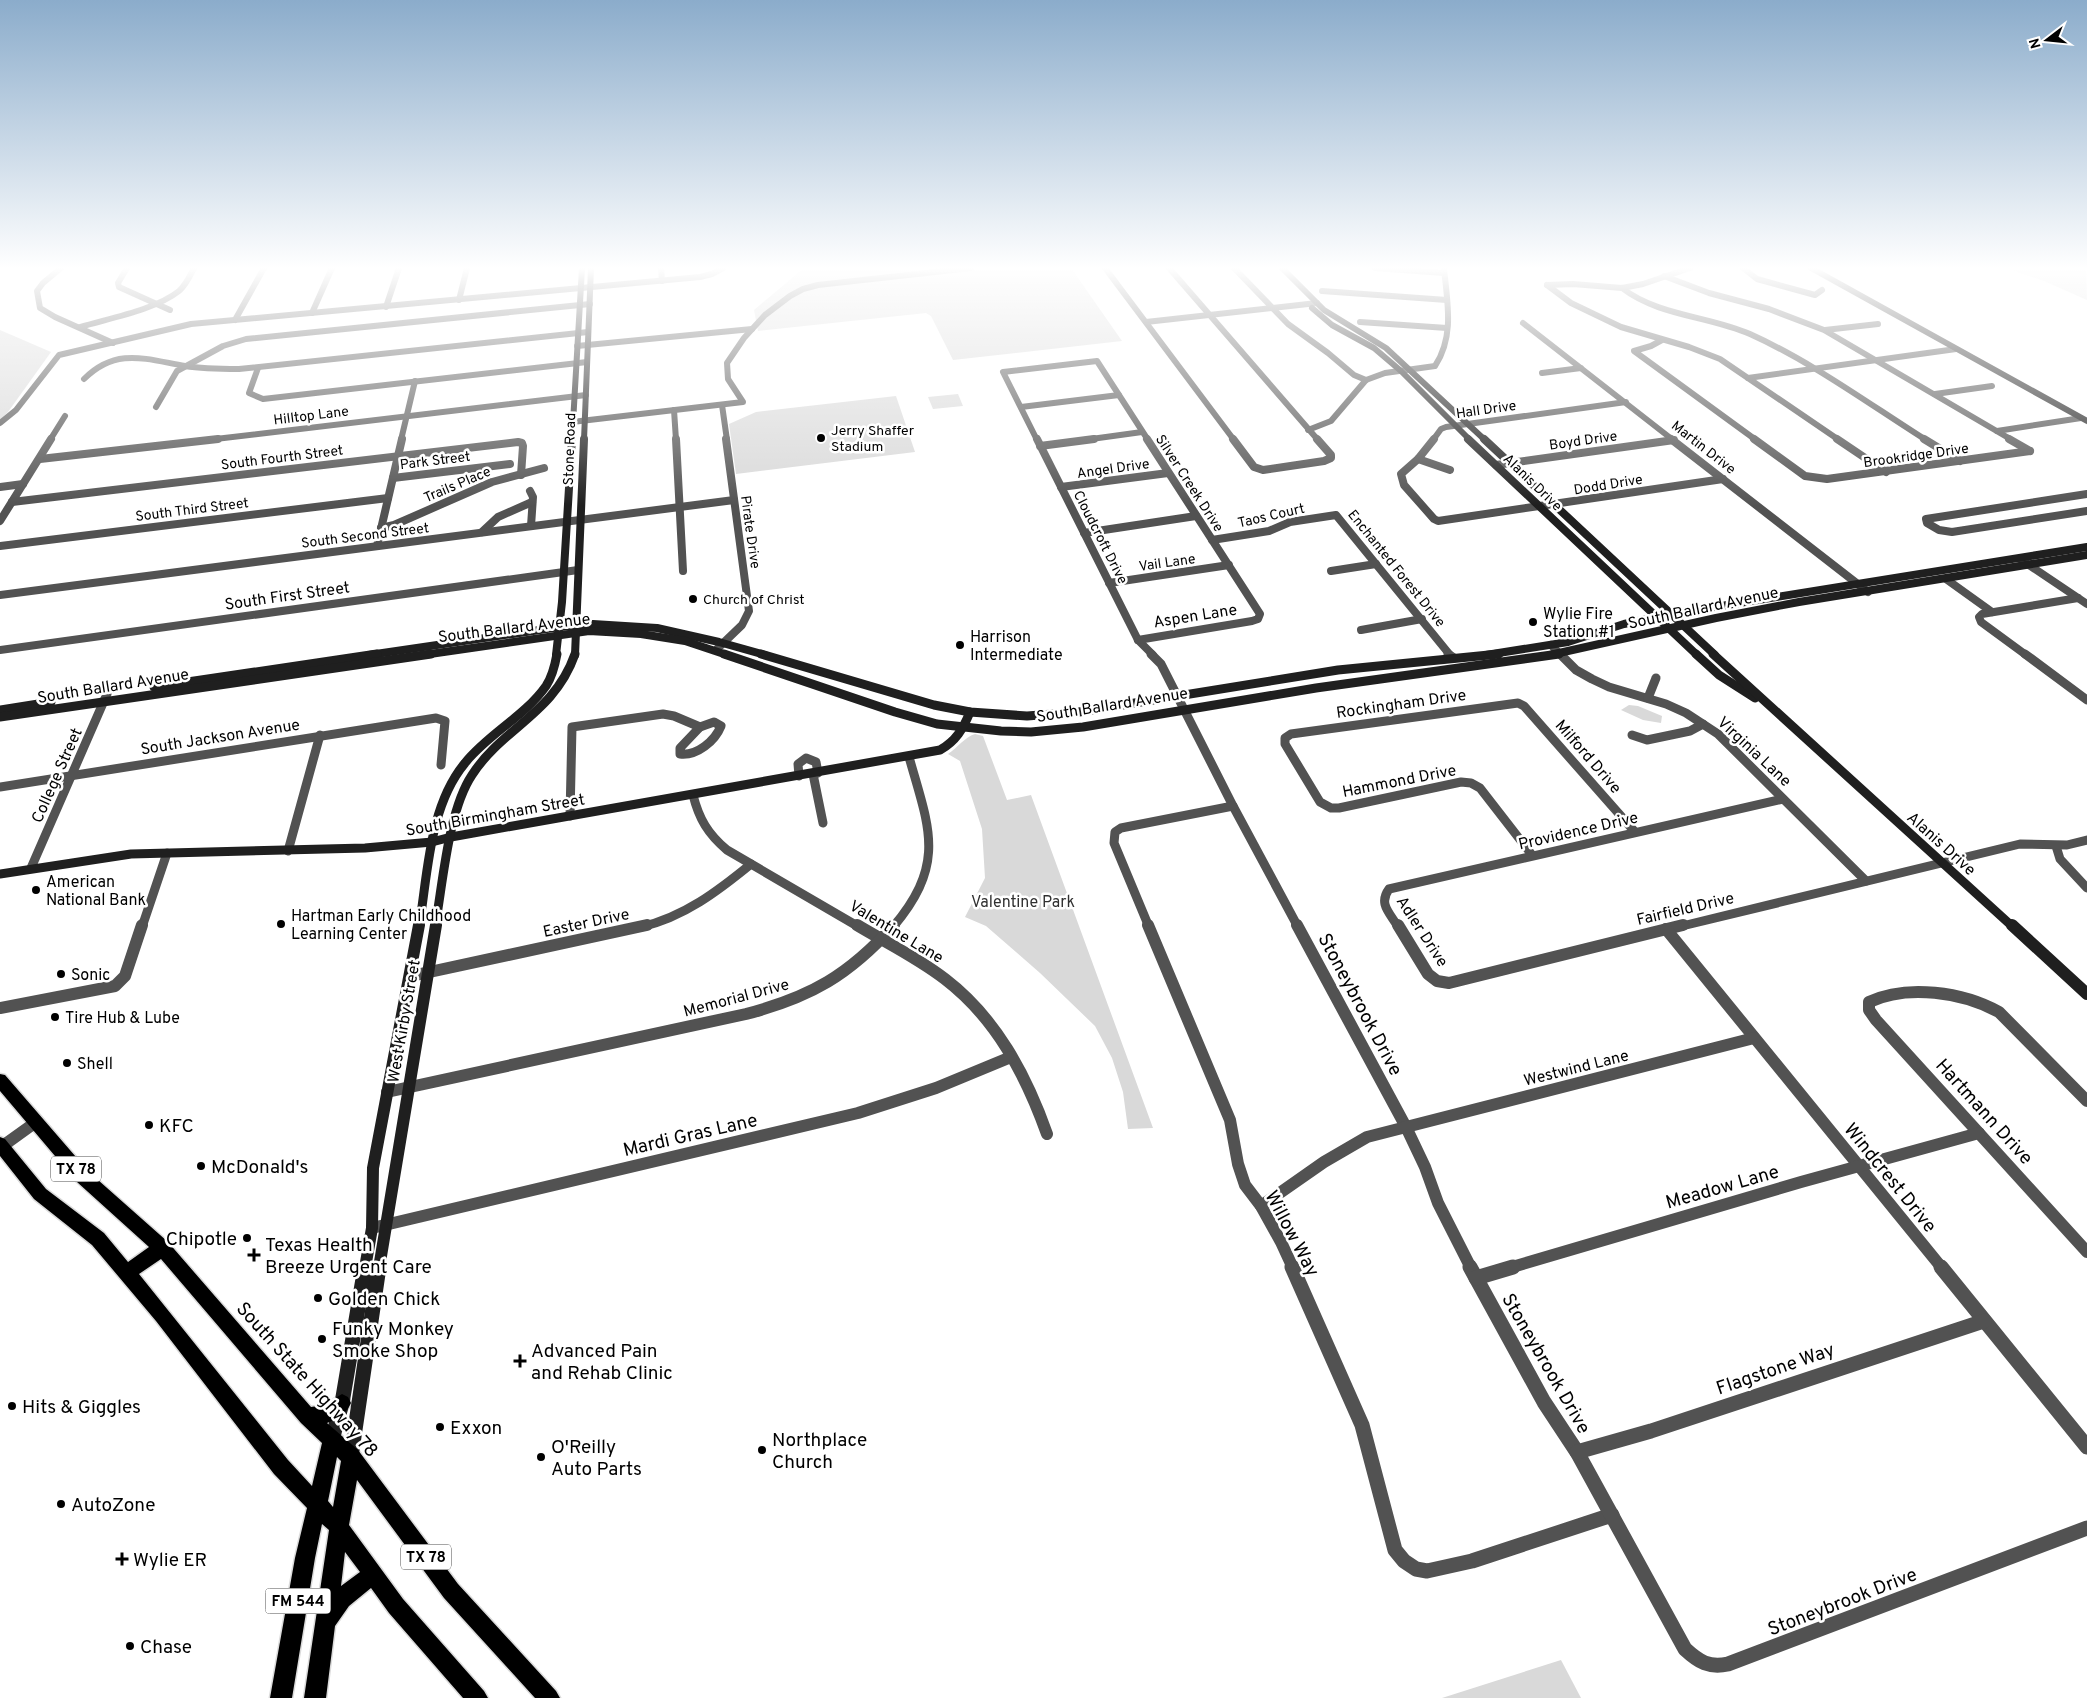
<svg xmlns="http://www.w3.org/2000/svg" width="2087" height="1698" font-family="Overpass,sans-serif">
<style>
.green{fill:#d9d9d9}
.lines{fill:none;stroke-linecap:round;stroke-linejoin:round}
.primary-casing{stroke:#dbdbdb;stroke-width:3}
.street-far4{stroke:#525252;stroke-width:6}
.street-far3{stroke:#525252;stroke-width:8}
.street-far2{stroke:#525252;stroke-width:9}
.street-far1{stroke:#525252;stroke-width:12}
.street{stroke:#525252;stroke-width:15}
.secondary-far4{stroke:#1f1f1f;stroke-width:6}
.secondary-far3{stroke:#1f1f1f;stroke-width:8}
.secondary-far2{stroke:#1f1f1f;stroke-width:9}
.secondary-far1{stroke:#1f1f1f;stroke-width:12}
.secondary{stroke:#1f1f1f;stroke-width:15}
.primary{fill:#000;fill-rule:evenodd}
.poi-dot{fill:#000;stroke:#fff;stroke-width:2}
.labels{text-anchor:middle;stroke-width:5;stroke-linejoin:round;paint-order:stroke}
.far-street-label{font-size:14px;fill:#000;stroke:#fff}
.far-poi-label{font-size:14px;fill:#000;stroke:#fff;text-anchor:start}
.shield{fill:#fff;stroke:#4c4c4c;stroke-width:1}
.shield-label{font-size:15px;font-weight:bold;fill:#000}
.street-label{font-size:16px;fill:#000;stroke:#fff}
.poi-label{font-size:16px;fill:#000;stroke:#fff;text-anchor:start}
.park-label{font-size:16px;fill:#303030;stroke:#fff}
.near-street-label{font-size:19px;fill:#000;stroke:#fff}
.near-poi-label{font-size:19px;fill:#000;stroke:#fff;text-anchor:start}
</style>
<rect width="100%" height="100%" fill="#fff"/>
<g class="green">
<path d="M804 268H1071L1122 341 953 360 931 316 926 313 758 331 754 310Z"/>
<path d="M2005 268H2086L2087 300 2044 281Z"/>
<path d="M0 330 51 352 8 412 0 420Z"/>
<path d="M958 394 963 406 933 409 928 397Z"/>
<path d="M896 396 915 452 736 474 729 424 756 412Z"/>
<path d="M1629 705 1638 706 1662 716 1661 723 1643 720 1621 710Z"/>
<path d="M975 734 983 736 1007 800 1031 795 1153 1128 1128 1129 1123 1092 1112 1058 1095 1026 1040 973 986 926 965 917 985 878 982 829 960 761 948 754C957 748 966 736 975 734Z"/>
<path d="M1561 1660 1581 1698H1442Z"/>
</g>
<g class="lines">
<g class="primary-casing">
<path id="primary" d="M0 1074 5 1075 89 1172 168 1242 311 1407 324 1405 342 1394 348 1397 351 1403C347 1413 337 1419 327 1423L358 1450 458 1584 556 1691 560 1698H535L444 1598 357 1480 349 1525 403 1599 484 1691 488 1698H463L389 1613 371 1588 349 1606 335 1626 326 1698H304L329 1530 322 1524 315 1558 292 1698H270L295 1558 307 1508 274 1474 156 1321 92 1245 34 1199 0 1156V1137L5 1139 46 1189 104 1233 128 1262 149 1247 77 1182 0 1091ZM161 1259 301 1423 322 1443 312 1486 288 1460 139 1274ZM337 1457 341 1461 333 1507 328 1501ZM345 1552 360 1572 341 1586Z"/>
</g>
<g class="street-far4">
<path d="M61 268 43 283 37 291 40 308 55 317 113 343"/>
<path d="M127 268 118 283 119 287 170 310"/>
<path d="M661 268 662 281"/>
<path d="M1105 268 1234 440"/>
<path d="M1169 268 1318 440"/>
<path d="M1234 268 1288 324 1328 353 1354 375 1366 380"/>
<path d="M1375 268 1444 273"/>
<path d="M1743 268 1757 279 1815 295 1822 290"/>
<path d="M1664 276 1709 293 1769 309 1824 330 2012 440"/>
<path d="M1547 285 1571 303 1621 327 1689 347 1720 359 1839 440"/>
<path d="M1547 285 1573 284 1622 288 1643 284 1690 268"/>
<path d="M1622 288C1658 316 1709 316 1750 334 1812 362 1869 404 1926 440"/>
<path d="M1322 291 1447 300"/>
<path d="M459 300 467 268"/>
<path d="M386 307 399 268"/>
<path d="M312 313 332 268"/>
<path d="M235 320 264 268"/>
<path d="M1146 322 1317 303"/>
<path d="M1360 322 1447 328"/>
<path d="M1523 323 1673 440"/>
<path d="M80 327C110 318 155 310 179 291 186 285 190 276 194 268"/>
<path d="M1825 330 1878 324"/>
<path d="M1662 340 1651 346 1634 351 1756 440"/>
<path d="M577 346 752 329"/>
<path d="M258 368 249 393 263 399 587 362"/>
<path d="M1542 373 1581 368"/>
<path d="M1748 378 1956 349"/>
<path d="M84 379C116 347 145 359 185 366 203 369 221 369 239 369L588 332"/>
<path d="M1935 394 1992 386"/>
<path d="M722 405 727 440"/>
<path d="M156 407 177 371 223 346 246 339 590 304"/>
<path d="M1021 407 1119 395"/>
<path d="M674 410 676 440"/>
<path d="M572 422 743 402 728 379 727 363 744 338 765 315 790 296 803 289 818 285 971 268"/>
<path d="M0 423 16 410 59 355 191 324 700 277 712 274 723 268"/>
<path d="M1308 430 1331 421 1366 380 1385 373 1435 366C1455 336 1447 301 1444 268"/>
<path d="M1997 431 2081 418"/>
<path d="M50 440 65 416"/>
<path d="M207 440 586 395"/>
<path d="M401 440 415 381"/>
<path d="M1037 440 1003 372 1097 361 1148 440"/>
<path d="M1084 440 1142 432"/>
<path d="M1433 440 1441 429 1446 427 1626 402"/>
</g>
<g class="street-far3">
<path d="M676 439 683 571"/>
<path d="M1037 439 1138 640"/>
<path d="M1233 439 1254 467 1263 470 1324 461 1331 458V455L1317 439"/>
<path d="M1434 439 1418 459 1401 474 1404 485 1434 519 1438 521 1723 479"/>
<path d="M1671 439 1868 592"/>
<path d="M1754 439 1805 476 1827 479 2030 451"/>
<path d="M1837 439 1886 472"/>
<path d="M1924 439 1960 461"/>
<path d="M2009 439 2030 451"/>
<path d="M1040 446 1094 439"/>
<path d="M40 459 218 439"/>
<path d="M1418 459 1450 470"/>
<path d="M1496 465 1674 440"/>
<path d="M393 478 510 464"/>
<path d="M0 487 23 484"/>
<path d="M1061 487 1168 473"/>
<path d="M530 491 533 497 531 526"/>
<path d="M2087 494 1926 519 1927 523 1939 530 1952 532 2087 511"/>
<path d="M12 502 518 442 522 443 523 446 521 475"/>
<path d="M0 521 51 439"/>
<path d="M381 528 394 525 492 482 544 468"/>
<path d="M482 532 498 517 532 502"/>
<path d="M1084 533 1196 516"/>
<path d="M1212 540 1269 531 1290 522 1336 515 1450 655"/>
<path d="M0 546 388 498"/>
<path d="M377 546 402 439"/>
<path d="M2023 561 2087 604"/>
<path d="M1331 571 1376 564"/>
<path d="M1946 579 1992 612"/>
<path d="M1109 583 1229 565"/>
<path d="M0 595 734 500"/>
<path d="M1361 630 1422 619"/>
<path d="M1138 640 1153 655"/>
<path d="M1138 640 1252 621 1258 619 1260 614 1147 439"/>
<path d="M1551 645 1561 655"/>
<path d="M0 650 578 570"/>
<path d="M716 650 742 625 749 611 726 439"/>
<path d="M2026 655 1981 622 1979 617 1982 614 2078 598"/>
</g>
<g class="street-far2">
<path d="M1151 654 1161 664 1233 806 1298 927"/>
<path d="M1448 654 1454 658"/>
<path d="M1560 654 1576 670 1592 679 1609 687 1666 704 1686 713 1718 734 1866 881"/>
<path d="M2025 654 2087 700"/>
<path d="M1648 698 1656 678"/>
<path d="M714 722 721 726C715 741 697 756 680 754V748L700 727Z"/>
<path d="M1632 735 1647 740 1690 731 1703 724"/>
<path d="M813 774 823 823"/>
<path d="M799 776 798 764 806 758 816 762 818 773"/>
<path d="M0 787 436 718 445 721 441 765"/>
<path d="M693 795C699 819 708 834 727 850L859 927"/>
<path d="M570 816 572 727 663 714 674 716 700 727"/>
<path d="M2056 846 2060 859 2087 888"/>
<path d="M288 851 320 735"/>
<path d="M1532 855 1480 788 1471 783 1461 782 1339 808H1331L1320 802 1285 744V738L1291 734 1518 703 1524 706 1635 832"/>
<path d="M31 868 107 694"/>
<path d="M142 927 167 853"/>
<path d="M641 927C684 917 718 891 751 864"/>
<path d="M893 927C947 863 929 828 909 757"/>
<path d="M1149 927 1114 843 1115 832 1121 828 1233 806"/>
<path d="M1398 927C1390 913 1378 904 1389 889L1783 799"/>
<path d="M1678 927 2020 844 2067 845 2087 840"/>
</g>
<g class="street-far1">
<path d="M857 925C887 943 918 958 945 979 996 1018 1026 1075 1047 1134"/>
<path d="M1148 925 1230 1120 1238 1164 1245 1185 1261 1206 1281 1242 1293 1268"/>
<path d="M1297 925 1406 1127 1425 1167 1438 1203 1471 1268"/>
<path d="M1398 925 1428 974 1437 981 1449 983 1683 925"/>
<path d="M1666 929 1942 1268"/>
<path d="M411 976 647 925"/>
<path d="M0 1008 115 986 125 976 142 925"/>
<path d="M387 1092 746 1014C811 997 849 975 894 925"/>
<path d="M2087 1101 1999 1012C1963 992 1907 984 1869 1002V1010L1876 1020 2087 1252"/>
<path d="M0 1148 36 1122"/>
<path d="M1261 1206 1324 1162 1367 1137 1754 1038"/>
<path d="M372 1228 858 1113 936 1088 1011 1057"/>
<path d="M1509 1268 1801 1182 1979 1133"/>
</g>
<g class="street">
<path d="M1292 1267 1362 1425 1395 1550 1404 1561 1416 1569 1427 1571 1472 1561 1612 1515"/>
<path d="M1470 1267 1544 1402 1577 1452 1685 1649C1699 1662 1709 1668 1728 1664L2087 1528"/>
<path d="M1941 1267 2087 1447"/>
<path d="M1476 1278 1513 1267"/>
<path d="M1577 1452 1651 1431 1984 1321"/>
</g>
<g class="secondary-far4">
<path d="M1282 268 1324 310 1386 348 1485 440"/>
<path d="M1811 268 2087 421"/>
<path d="M1312 308 1332 325 1374 348 1401 371 1470 440"/>
<path d="M572 440 582 268"/>
<path d="M584 440 591 268"/>
</g>
<g class="secondary-far3">
<path d="M1468 439 1697 655"/>
<path d="M1484 439 1715 655"/>
<path d="M369 655 560 627 593 624 657 628 719 642 765 655"/>
<path d="M423 655 589 631 641 634 685 641 727 655"/>
<path d="M556 655 562 602 572 439"/>
<path d="M575 655 584 439"/>
<path d="M1486 655 1568 642 1624 624 1671 614 2087 547"/>
<path d="M1550 655 1716 618 1799 602 2087 555"/>
</g>
<g class="secondary-far2">
<path d="M724 654 895 712 937 724 1001 731 1031 732 1083 727 1316 688 1559 654"/>
<path d="M761 654 934 705 970 712 1027 716 1079 712 1338 670 1499 654"/>
<path d="M1696 654 1719 675 1755 698"/>
<path d="M1713 654 2013 927"/>
<path d="M154 687 377 654"/>
<path d="M0 710 51 702"/>
<path d="M0 717 431 654"/>
<path d="M0 874 131 854 365 848 432 842 451 837 940 750C956 741 963 729 970 712"/>
<path d="M419 927C428 873 429 806 465 763 488 734 524 717 546 686 552 677 555 665 557 654"/>
<path d="M435 927C443 883 448 811 472 775 503 727 554 714 575 654"/>
</g>
<g class="secondary-far1">
<path d="M2012 925 2087 994"/>
<path d="M365 1268 372 1228 373 1168 419 925"/>
<path d="M379 1268 436 925"/>
</g>
<g class="secondary">
<path d="M332 1440 342 1403 365 1267"/>
<path d="M351 1457 379 1267"/>
</g>
<use href="#primary" class="primary"/>
</g>
<linearGradient id="sky" x2="0" y2="1"><stop stop-color="#8baccb"/><stop offset="0.53" stop-color="#fff"/><stop offset="1" stop-color="#fff" stop-opacity="0"/></linearGradient>
<rect width="2087" height="506" fill="url(#sky)"/>
<g class="poi-dot">
<circle cx="821" cy="438" r="5"/>
<circle cx="693" cy="599" r="5"/>
<circle cx="1533" cy="622" r="5"/>
<circle cx="960" cy="645" r="5"/>
<circle cx="36" cy="890" r="5"/>
<circle cx="281" cy="924" r="5"/>
<circle cx="61" cy="974" r="5"/>
<circle cx="55" cy="1017" r="5"/>
<circle cx="67" cy="1063" r="5"/>
<circle cx="149" cy="1125" r="5"/>
<circle cx="201" cy="1166" r="5"/>
<circle cx="247" cy="1238" r="5"/>
<path d="M251.5 1247.5h5v5h5v5h-5v5h-5v-5h-5v-5h5z"/>
<circle cx="318" cy="1298" r="5"/>
<circle cx="322" cy="1339" r="5"/>
<path d="M517.5 1353.5h5v5h5v5h-5v5h-5v-5h-5v-5h5z"/>
<circle cx="12" cy="1406" r="5"/>
<circle cx="440" cy="1427" r="5"/>
<circle cx="762" cy="1450" r="5"/>
<circle cx="541" cy="1457" r="5"/>
<circle cx="61" cy="1504" r="5"/>
<path d="M119.5 1551.5h5v5h5v5h-5v5h-5v-5h-5v-5h5z"/>
<circle cx="130" cy="1646" r="5"/>
</g>
<g class="labels">
<g class="far-street-label">
<text transform="translate(1486 409) rotate(-8)" y="5">Hall Drive</text>
<text transform="translate(311 415) rotate(-7)" y="5">Hilltop Lane</text>
<text transform="translate(1583 440) rotate(-8)" y="5">Boyd Drive</text>
<text transform="translate(1704 447) rotate(38)" y="5">Martin Drive</text>
<text transform="translate(569 449) rotate(-88)" y="5">Stone Road</text>
<text transform="translate(1916 455) rotate(-8)" y="5">Brookridge Drive</text>
<text transform="translate(282 457) rotate(-7)" y="5">South Fourth Street</text>
<text transform="translate(435 460) rotate(-7)" y="5">Park Street</text>
<text transform="translate(1113 468) rotate(-8)" y="5">Angel Drive</text>
<text transform="translate(1533 482) rotate(44)" y="5">Alanis Drive</text>
<text transform="translate(1190 483) rotate(57)" y="5">Silver Creek Drive</text>
<text transform="translate(457 484) rotate(-23)" y="5">Trails Place</text>
<text transform="translate(1608 484) rotate(-9)" y="5">Dodd Drive</text>
<text transform="translate(192 509) rotate(-7)" y="5">South Third Street</text>
<text transform="translate(1271 515) rotate(-13)" y="5">Taos Court</text>
<text transform="translate(751 532) rotate(82)" y="5">Pirate Drive</text>
<text transform="translate(365 535) rotate(-7)" y="5">South Second Street</text>
<text transform="translate(1101 537) rotate(63)" y="5">Cloudcroft Drive</text>
<text transform="translate(1167 562) rotate(-8)" y="5">Vail Lane</text>
<text transform="translate(1397 568) rotate(51)" y="5">Enchanted Forest Drive</text>
</g>
<g class="far-poi-label">
<text x="831" y="435">Jerry Shaffer<tspan x="831" dy="16">Stadium</tspan></text>
<text x="703" y="604">Church of Christ</text>
</g>
<g class="shield">
<rect x="51" y="1156.5" width="50" height="25" rx="4"/>
<rect x="401" y="1544.5" width="50" height="25" rx="4"/>
<rect x="265.5" y="1588.5" width="65" height="25" rx="4"/>
</g>
<g class="shield-label">
<text x="76" y="1174">TX 78</text>
<text x="426" y="1562">TX 78</text>
<text x="298" y="1606">FM 544</text>
</g>
<g class="street-label">
<text transform="translate(287 595) rotate(-8)" y="6">South First Street</text>
<text transform="translate(1703 607) rotate(-12)" y="6">South Ballard Avenue</text>
<text transform="translate(1195 615) rotate(-9)" y="6">Aspen Lane</text>
<text transform="translate(514 627) rotate(-7)" y="6">South Ballard Avenue</text>
<text transform="translate(113 685) rotate(-9)" y="6">South Ballard Avenue</text>
<text transform="translate(1401 703) rotate(-8)" y="6">Rockingham Drive</text>
<text transform="translate(1112 704) rotate(-9)" y="6">South Ballard Avenue</text>
<text transform="translate(220 736) rotate(-9)" y="6">South Jackson Avenue</text>
<text transform="translate(1755 751) rotate(43)" y="6">Virginia Lane</text>
<text transform="translate(1589 756) rotate(49)" y="6">Milford Drive</text>
<text transform="translate(56 775) rotate(-66)" y="6">College Street</text>
<text transform="translate(1399 780) rotate(-11)" y="6">Hammond Drive</text>
<text transform="translate(495 814) rotate(-10)" y="6">South Birmingham Street</text>
<text transform="translate(1578 830) rotate(-13)" y="6">Providence Drive</text>
<text transform="translate(1942 843) rotate(42)" y="6">Alanis Drive</text>
<text transform="translate(1685 908) rotate(-13)" y="6">Fairfield Drive</text>
<text transform="translate(586 922) rotate(-12)" y="6">Easter Drive</text>
<text transform="translate(897 931) rotate(31)" y="6">Valentine Lane</text>
<text transform="translate(1423 931) rotate(57)" y="6">Adler Drive</text>
<text transform="translate(736 997) rotate(-15)" y="6">Memorial Drive</text>
<text transform="translate(403 1021) rotate(-80)" y="6">West Kirby Street</text>
<text transform="translate(1576 1067) rotate(-14)" y="6">Westwind Lane</text>
</g>
<g class="poi-label">
<text x="1543" y="619">Wylie Fire<tspan x="1543" dy="18">Station #1</tspan></text>
<text x="970" y="642">Harrison<tspan x="970" dy="18">Intermediate</tspan></text>
<text x="46" y="887">American<tspan x="46" dy="18">National Bank</tspan></text>
<text x="291" y="921">Hartman Early Childhood<tspan x="291" dy="18">Learning Center</tspan></text>
<text x="71" y="980">Sonic</text>
<text x="65" y="1023">Tire Hub &amp; Lube</text>
<text x="77" y="1069">Shell</text>
</g>
<g class="park-label">
<text x="1023" y="907">Valentine Park</text>
</g>
<g class="near-street-label">
<text transform="translate(1361 1004) rotate(62)" y="7">Stoneybrook Drive</text>
<text transform="translate(1985 1111) rotate(48)" y="7">Hartmann Drive</text>
<text transform="translate(690 1134) rotate(-13)" y="7">Mardi Gras Lane</text>
<text transform="translate(1891 1177) rotate(51)" y="7">Windcrest Drive</text>
<text transform="translate(1722 1186) rotate(-16)" y="7">Meadow Lane</text>
<text transform="translate(1293 1233) rotate(62)" y="7">Willow Way</text>
<text transform="translate(1547 1363) rotate(60)" y="7">Stoneybrook Drive</text>
<text transform="translate(1775 1368) rotate(-19)" y="7">Flagstone Way</text>
<text transform="translate(308 1379) rotate(48)" y="7">South State Highway 78</text>
<text transform="translate(1842 1601) rotate(-21)" y="7">Stoneybrook Drive</text>
</g>
<g class="near-poi-label">
<text x="159" y="1132">KFC</text>
<text x="211" y="1173">McDonald's</text>
<text x="237" y="1245" text-anchor="end">Chipotle</text>
<text x="265" y="1251">Texas Health<tspan x="265" dy="22">Breeze Urgent Care</tspan></text>
<text x="328" y="1305">Golden Chick</text>
<text x="332" y="1335">Funky Monkey<tspan x="332" dy="22">Smoke Shop</tspan></text>
<text x="531" y="1357">Advanced Pain<tspan x="531" dy="22">and Rehab Clinic</tspan></text>
<text x="22" y="1413">Hits &amp; Giggles</text>
<text x="450" y="1434">Exxon</text>
<text x="772" y="1446">Northplace<tspan x="772" dy="22">Church</tspan></text>
<text x="551" y="1453">O'Reilly<tspan x="551" dy="22">Auto Parts</tspan></text>
<text x="71" y="1511">AutoZone</text>
<text x="133" y="1566">Wylie ER</text>
<text x="140" y="1653">Chase</text>
</g>
</g>
<g transform="translate(2047 40) rotate(254)" stroke="#ffffff" stroke-width="4" paint-order="stroke">
<path d="M0-4L9 19L0 12L-9 19Z" fill="#000000"/>
<text y="-8" font-size="14" font-weight="bold" text-anchor="middle" fill="#000000">N</text>
</g>
</svg>
